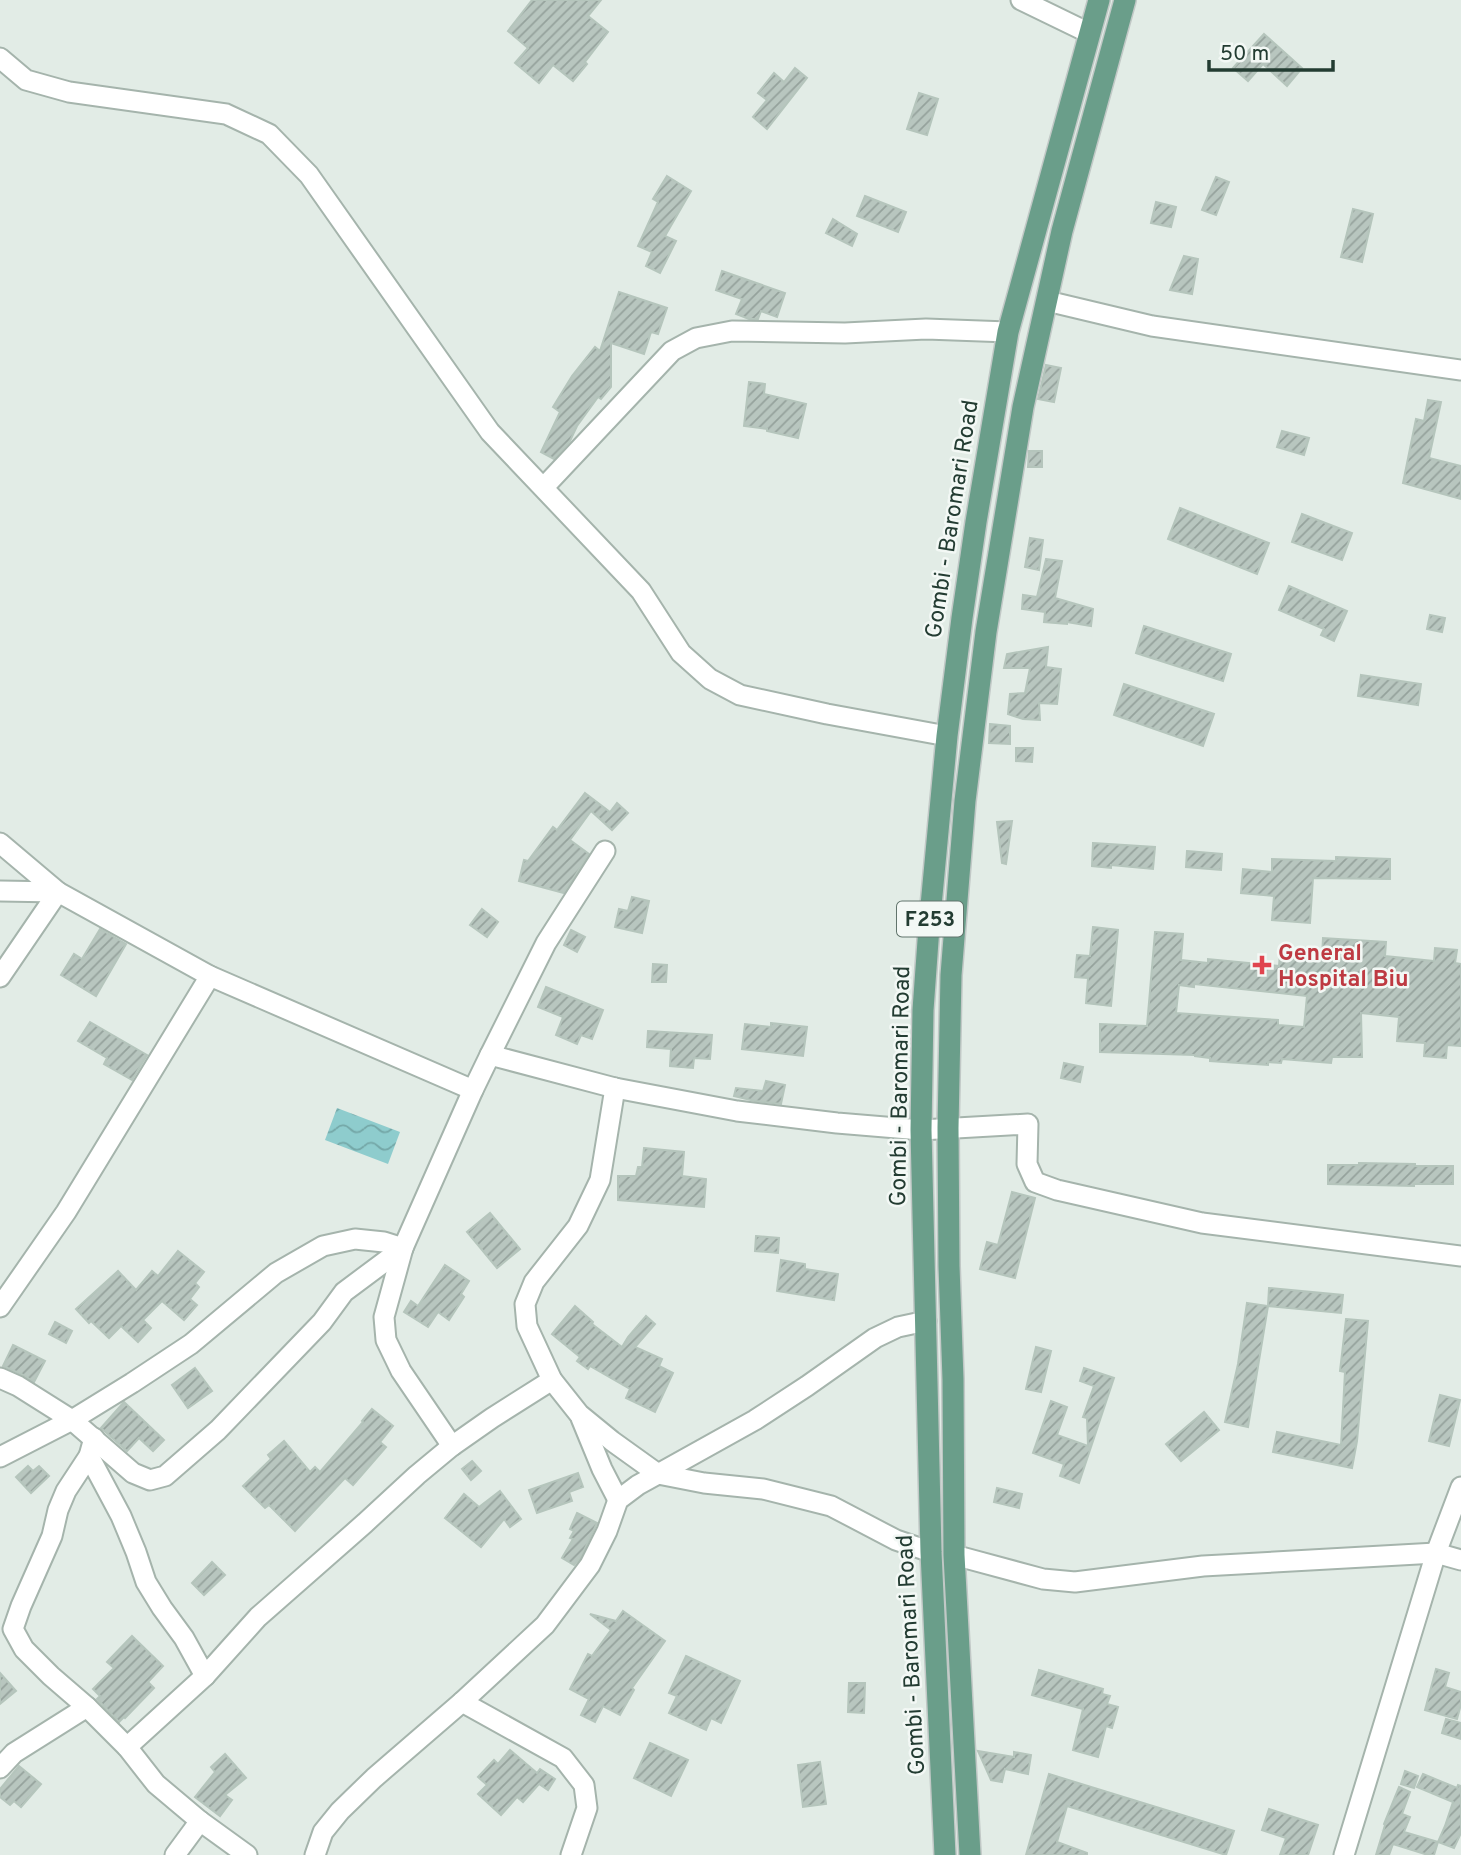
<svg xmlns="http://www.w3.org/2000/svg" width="1461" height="1855" font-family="Overpass,sans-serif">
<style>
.water{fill:url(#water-waves)}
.building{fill:url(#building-hatch);stroke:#b5c5bc;stroke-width:2;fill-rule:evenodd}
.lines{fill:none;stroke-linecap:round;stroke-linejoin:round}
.minor-casing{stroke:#a5b4ac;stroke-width:23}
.major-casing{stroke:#c1c8c6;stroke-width:24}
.minor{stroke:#fff;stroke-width:19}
.major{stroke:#6a9e8a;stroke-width:21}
.health-dot{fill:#e0444e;stroke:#f3f8f5;stroke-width:2.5}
.labels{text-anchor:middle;stroke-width:5;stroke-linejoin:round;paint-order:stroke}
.shield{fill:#f3f8f5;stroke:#61746c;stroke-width:2}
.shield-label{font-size:21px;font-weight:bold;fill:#233c32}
.street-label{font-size:23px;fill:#233c32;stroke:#f3f8f5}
.health-label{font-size:23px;font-weight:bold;fill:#be3a42;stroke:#f3f8f5;text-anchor:start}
</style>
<defs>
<pattern id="water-waves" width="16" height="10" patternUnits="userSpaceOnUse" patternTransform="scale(1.75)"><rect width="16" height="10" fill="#8ecccd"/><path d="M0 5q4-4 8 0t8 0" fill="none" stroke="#74a7a7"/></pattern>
<pattern id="building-hatch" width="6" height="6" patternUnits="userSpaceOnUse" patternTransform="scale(1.75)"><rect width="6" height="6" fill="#b8c6bf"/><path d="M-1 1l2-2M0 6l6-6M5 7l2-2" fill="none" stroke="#95a29c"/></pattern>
</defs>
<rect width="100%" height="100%" fill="#e2ece6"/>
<path class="water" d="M337 1108 400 1132 388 1164 325 1140Z"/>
<g class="building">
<path d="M532 0H601L588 16 608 32 585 62 587 64 573 81 553 65 539 83 515 63 528 48 508 31Z"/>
<path d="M1264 34 1302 68 1287 86 1263 64 1248 81 1233 68Z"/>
<path d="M795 68 807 78 767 129 753 117 767 100 758 93 774 73 784 82Z"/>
<path d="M919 93 938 99 927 135 907 129Z"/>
<path d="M667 176 691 191 665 236 676 241 660 273 646 266 652 252 638 246 658 202 653 199Z"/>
<path d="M1216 177 1229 182 1216 215 1202 210Z"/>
<path d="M865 196 906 212 898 232 857 216Z"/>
<path d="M1156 202 1176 207 1171 227 1151 223Z"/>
<path d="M1353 209 1373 214 1362 262 1341 257Z"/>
<path d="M833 219 857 234 852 246 826 233Z"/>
<path d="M1184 256 1198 259 1192 294 1170 290Z"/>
<path d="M722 271 785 293 777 317 761 311 758 319H749L736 314 742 299 716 290Z"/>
<path d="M619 292 667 308 658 334 651 332 644 354 611 343V387L601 399 598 397 577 426 570 441 554 459 541 452 560 412 553 407 572 376 595 347 600 351Z"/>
<path d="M1046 365 1061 368 1054 402 1038 399Z"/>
<path d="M749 382 765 384 764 394 806 404 798 438 767 431V429L744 426Z"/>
<path d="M1428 400 1441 402 1429 458 1461 466V499L1403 483 1416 419 1424 421Z"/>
<path d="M1282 431 1309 438 1304 455 1277 447Z"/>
<path d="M1029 451H1042V467H1028Z"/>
<path d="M1180 508 1269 543 1257 574 1168 539Z"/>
<path d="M1302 514 1352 533 1342 560 1292 542Z"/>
<path d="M1030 538 1043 540 1039 570 1025 567Z"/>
<path d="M1046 559 1062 561 1055 598 1093 609 1091 626 1067 622V624L1044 622 1045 612 1022 609 1023 595 1037 597Z"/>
<path d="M1289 586 1347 611 1334 641 1321 635 1324 629 1279 610Z"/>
<path d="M1430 615 1445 618 1442 632 1427 629Z"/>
<path d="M1144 626 1231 654 1223 681 1136 653Z"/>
<path d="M1048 647 1046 667 1061 669 1057 704 1039 703 1040 720 1023 719 1008 714 1010 694 1025 693 1030 668H1004L1007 654Z"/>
<path d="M1361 675 1421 684 1418 705 1358 696Z"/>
<path d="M1124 684 1214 714 1203 746 1114 715Z"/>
<path d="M990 724 1010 726V744L989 743Z"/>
<path d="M1016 748H1033L1032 762 1016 761Z"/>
<path d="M585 793 610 812 617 803 628 813 612 830 591 811 570 840 589 854 564 893 519 881 524 860 528 861 553 827 557 830Z"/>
<path d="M1012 821 1006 864 1002 863 997 822Z"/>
<path d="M1093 843 1155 847 1153 869 1111 865V868L1092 866Z"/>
<path d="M1187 851 1222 854 1221 870 1186 867Z"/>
<path d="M1336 857 1390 859V879L1313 878 1310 923 1272 920 1274 896 1241 893 1243 869 1272 872V859L1336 861Z"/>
<path d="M632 897 649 901 642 933 615 927 619 909 628 911Z"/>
<path d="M482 909 498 922 487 937 470 925Z"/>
<path d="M1093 927 1118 930 1111 1006 1086 1003 1088 978 1075 977 1077 955 1090 956Z"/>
<path d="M100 929 126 944 96 996 61 975 74 954 82 959Z"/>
<path d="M571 930 585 937 577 952 564 945Z"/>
<path d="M1155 932 1183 934 1181 960 1208 963V959L1279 966 1280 953 1322 957 1323 938 1386 942 1385 956 1434 961 1435 948 1457 950 1455 963 1461 964V1046L1447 1045 1446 1058 1424 1056 1425 1043 1397 1041 1399 1017 1361 1013 1362 1057H1332L1331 1063 1282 1059 1281 1063 1268 1062V1065L1210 1061V1058L1195 1056V1055L1100 1052V1024L1147 1026ZM1194 984 1307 996 1304 1027 1278 1025V1020L1176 1013 1179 985 1194 987Z"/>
<path d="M653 964 667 965 666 982H652Z"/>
<path d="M546 987 603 1010 592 1039 581 1035 577 1044 556 1035 563 1017 538 1007Z"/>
<path d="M90 1022 147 1055 132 1080 104 1064 107 1058 78 1041Z"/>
<path d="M771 1023 807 1027 803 1056 742 1049 745 1024 771 1027Z"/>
<path d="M648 1031 712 1035 710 1059 694 1058 693 1068 670 1066 671 1049 647 1047Z"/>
<path d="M1064 1063 1083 1067 1080 1082 1061 1078Z"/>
<path d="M766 1081 785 1085 781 1104 755 1101 734 1096 736 1088 763 1091Z"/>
<path d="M644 1148 684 1152 682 1176 706 1179 704 1207 618 1200V1176H636L638 1167H642Z"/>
<path d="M1359 1163 1415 1164V1166H1453V1184H1414V1186L1328 1184V1165H1359Z"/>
<path d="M1012 1192 1035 1198 1015 1278 980 1269 987 1242 998 1245Z"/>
<path d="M490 1213 520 1249 497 1268 467 1232Z"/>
<path d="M756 1236 779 1238 778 1253 755 1251Z"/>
<path d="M178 1251 204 1272 195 1283 199 1287 190 1299 197 1305 184 1320 162 1301 143 1320 151 1328 138 1342 121 1326 109 1338 91 1321 89 1323 76 1309 118 1271 136 1290 152 1271 158 1276Z"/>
<path d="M781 1260 805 1264V1269L838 1274 834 1300 777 1291Z"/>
<path d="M445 1265 469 1281 461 1294 464 1297 449 1320 438 1312 428 1327 404 1312 411 1301 418 1306Z"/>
<path d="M1269 1288 1343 1295 1341 1313 1268 1306Z"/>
<path d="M1247 1303 1268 1306 1248 1427 1225 1422 1238 1364Z"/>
<path d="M575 1306 593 1322 592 1324 622 1347 628 1337 646 1316 655 1324 635 1347 662 1359 659 1366 673 1373 655 1412 626 1398 630 1389 590 1366 588 1369 577 1361 580 1357 552 1334Z"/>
<path d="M1346 1319 1368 1321 1357 1441 1352 1468 1273 1452 1277 1432 1341 1445 1345 1372 1340 1371Z"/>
<path d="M55 1322 72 1331 66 1343 49 1334Z"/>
<path d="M13 1345 45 1361 34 1382 23 1375 3 1366Z"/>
<path d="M1036 1347 1051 1351 1041 1392 1026 1389Z"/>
<path d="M195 1368 212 1391 188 1408 172 1385Z"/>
<path d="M1084 1368 1114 1378 1079 1483 1060 1476 1064 1464 1033 1453 1051 1401 1067 1407 1057 1435 1088 1446 1087 1418 1083 1417 1094 1386 1080 1381Z"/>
<path d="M1440 1395 1460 1400 1449 1446 1429 1441Z"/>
<path d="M124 1402 164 1440 153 1451 139 1438 127 1451 101 1428Z"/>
<path d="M372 1409 393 1426 380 1442 386 1447 353 1485 345 1478 295 1531 269 1505 265 1508 243 1486 271 1459 268 1455 284 1441 310 1472 315 1467 320 1472 363 1422 362 1421Z"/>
<path d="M1204 1412 1219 1430 1181 1461 1166 1444Z"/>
<path d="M472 1461 481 1471 471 1480 462 1469Z"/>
<path d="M28 1466 33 1471 39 1466 49 1476 31 1493 16 1477Z"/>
<path d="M578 1473 583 1487 569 1492 572 1501 537 1513 529 1490Z"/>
<path d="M997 1488 1022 1494 1019 1508 994 1502Z"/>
<path d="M500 1491 521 1519 510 1527 504 1519 481 1547 445 1518 464 1494 479 1507Z"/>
<path d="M577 1513 597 1523 580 1559 574 1565 562 1558 573 1539 570 1538 574 1531 570 1529Z"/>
<path d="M212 1562 225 1575 204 1595 192 1583Z"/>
<path d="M623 1611 665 1641 632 1688 634 1690 620 1715 603 1706 595 1722 581 1715 589 1699 570 1689 588 1654 592 1656 611 1630 590 1614 616 1621Z"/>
<path d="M132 1636 163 1666 148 1682 154 1688 125 1718 124 1717 119 1722 97 1699 100 1696 93 1689 114 1668 107 1662Z"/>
<path d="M686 1656 740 1681 721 1723 711 1718 706 1730 669 1713 677 1696 669 1693Z"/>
<path d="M1436 1669 1449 1673 1445 1687 1461 1692V1704L1457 1719 1425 1710Z"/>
<path d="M1039 1670 1103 1689 1102 1694 1110 1696 1107 1704 1118 1707 1112 1728 1106 1726 1098 1757 1073 1750 1083 1709 1032 1695Z"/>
<path d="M0 1673 16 1691 0 1704Z"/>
<path d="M849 1683H865L864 1713 848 1712Z"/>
<path d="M1446 1719 1461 1723V1739L1442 1733Z"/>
<path d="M650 1743 688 1760 671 1796 634 1778Z"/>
<path d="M510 1750 537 1773 540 1769 555 1779 548 1790 539 1784 523 1802 517 1797 501 1815 478 1794 487 1785 478 1777 494 1760 498 1764Z"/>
<path d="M978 1751 1014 1757V1752L1031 1755 1028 1774 1005 1769 1002 1782 991 1780Z"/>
<path d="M225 1754 246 1778 225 1795 232 1800 220 1816 195 1797 215 1772 211 1767Z"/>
<path d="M820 1762 826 1804 803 1807 798 1765Z"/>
<path d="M19 1766 41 1784 21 1807 14 1801 10 1805 0 1797V1789Z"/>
<path d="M1405 1771 1418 1776 1414 1788 1401 1784Z"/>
<path d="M1049 1774 1234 1831 1226 1855 1067 1806 1057 1842 1087 1853V1855H1026Z"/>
<path d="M1423 1774 1457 1788 1458 1785 1461 1786V1833L1454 1848 1438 1842 1445 1826 1453 1802 1417 1787Z"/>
<path d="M1399 1787 1410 1792 1402 1814 1410 1817 1404 1832 1438 1842 1434 1855H1428L1393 1844 1389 1855H1376L1385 1825 1384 1824Z"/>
<path d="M1269 1809 1318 1825 1308 1855H1280L1286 1838 1262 1830Z"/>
</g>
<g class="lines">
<g class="minor-casing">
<g id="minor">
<path d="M1021 0 1089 33"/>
<path d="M0 58 26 80 69 92 226 114 269 134 309 175 490 432 641 591 681 653 710 679 740 695 827 714 947 736"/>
<path d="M1047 301 1152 326 1461 370"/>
<path d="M544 487 672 351 696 338 732 331 845 333 926 329 1008 332"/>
<path d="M0 843 58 892 0 977"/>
<path d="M0 891 58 892 210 976 473 1090"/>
<path d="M490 1055 546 943 605 851"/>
<path d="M615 1088 600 1180 578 1226 534 1282 525 1304 527 1326 552 1380 579 1414 612 1441 658 1474 755 1420 807 1386 875 1338 898 1327 926 1321"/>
<path d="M0 1307 66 1212 210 976"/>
<path d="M0 1378 18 1386 72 1420 133 1473 150 1480 165 1476 218 1430 322 1322 344 1292 403 1248"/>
<path d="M581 1418 602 1469 618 1500"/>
<path d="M94 1438 89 1456 66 1491 58 1510 52 1536 21 1606 13 1629 24 1649 51 1676 87 1707 127 1747 156 1784 200 1821 247 1855"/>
<path d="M452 1446 401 1371 386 1340 384 1317 403 1248 473 1090 490 1055 615 1088 737 1111 837 1123 921 1130 1028 1124 1027 1164 1035 1182 1057 1190 1202 1223 1461 1256"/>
<path d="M89 1456 121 1516 136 1552 146 1582 162 1608 184 1638 205 1676"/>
<path d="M0 1457 72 1420 132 1383 191 1344 276 1273 323 1246 355 1239 384 1242 403 1248"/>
<path d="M954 1555 1043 1579 1075 1582 1203 1566 1436 1553 1461 1560"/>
<path d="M462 1702 563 1758 584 1785 587 1808 571 1855"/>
<path d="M127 1747 205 1676 258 1617 365 1523 417 1475 452 1446 492 1418 552 1380"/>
<path d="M0 1768 14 1753 87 1707"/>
<path d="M175 1855 200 1821"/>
<path d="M315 1855 323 1832 340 1811 374 1778 462 1702 545 1625 590 1565 607 1531 618 1500 638 1485 658 1474 704 1483 763 1489 831 1506 896 1540 931 1552"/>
<path d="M1344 1855 1436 1553 1461 1487"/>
</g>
</g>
<g class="major-casing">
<g id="major">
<path d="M945 1855 931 1552 921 1130 923 1010 929 927 947 736 962 618 976 522 1008 332 1099 0"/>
<path d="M970 1855 954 1555 953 1379 949 1266 948 1128 951 975 965 801 986 632 1023 407 1062 231 1125 0"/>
</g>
</g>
<use href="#minor" class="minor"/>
<use href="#major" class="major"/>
</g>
<path class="health-dot" d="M1258.5 954.5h7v7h7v7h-7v7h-7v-7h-7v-7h7z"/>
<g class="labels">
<rect class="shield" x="897" y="901.5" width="66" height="35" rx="5"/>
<g class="shield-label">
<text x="930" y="926">F253</text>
</g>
<g class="street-label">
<text transform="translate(951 519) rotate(-81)" y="8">Gombi - Baromari Road</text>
<text transform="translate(899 1086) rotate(-89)" y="8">Gombi - Baromari Road</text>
<text transform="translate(910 1655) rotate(-93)" y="8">Gombi - Baromari Road</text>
</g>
<g class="health-label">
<text x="1278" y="960">General<tspan x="1278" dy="26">Hospital Biu</tspan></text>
</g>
</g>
<path d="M1209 60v10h124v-10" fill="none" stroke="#233c32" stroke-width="3.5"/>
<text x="1220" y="60" font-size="21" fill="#233c32" stroke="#f3f8f5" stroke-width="5" paint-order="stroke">50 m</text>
</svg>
